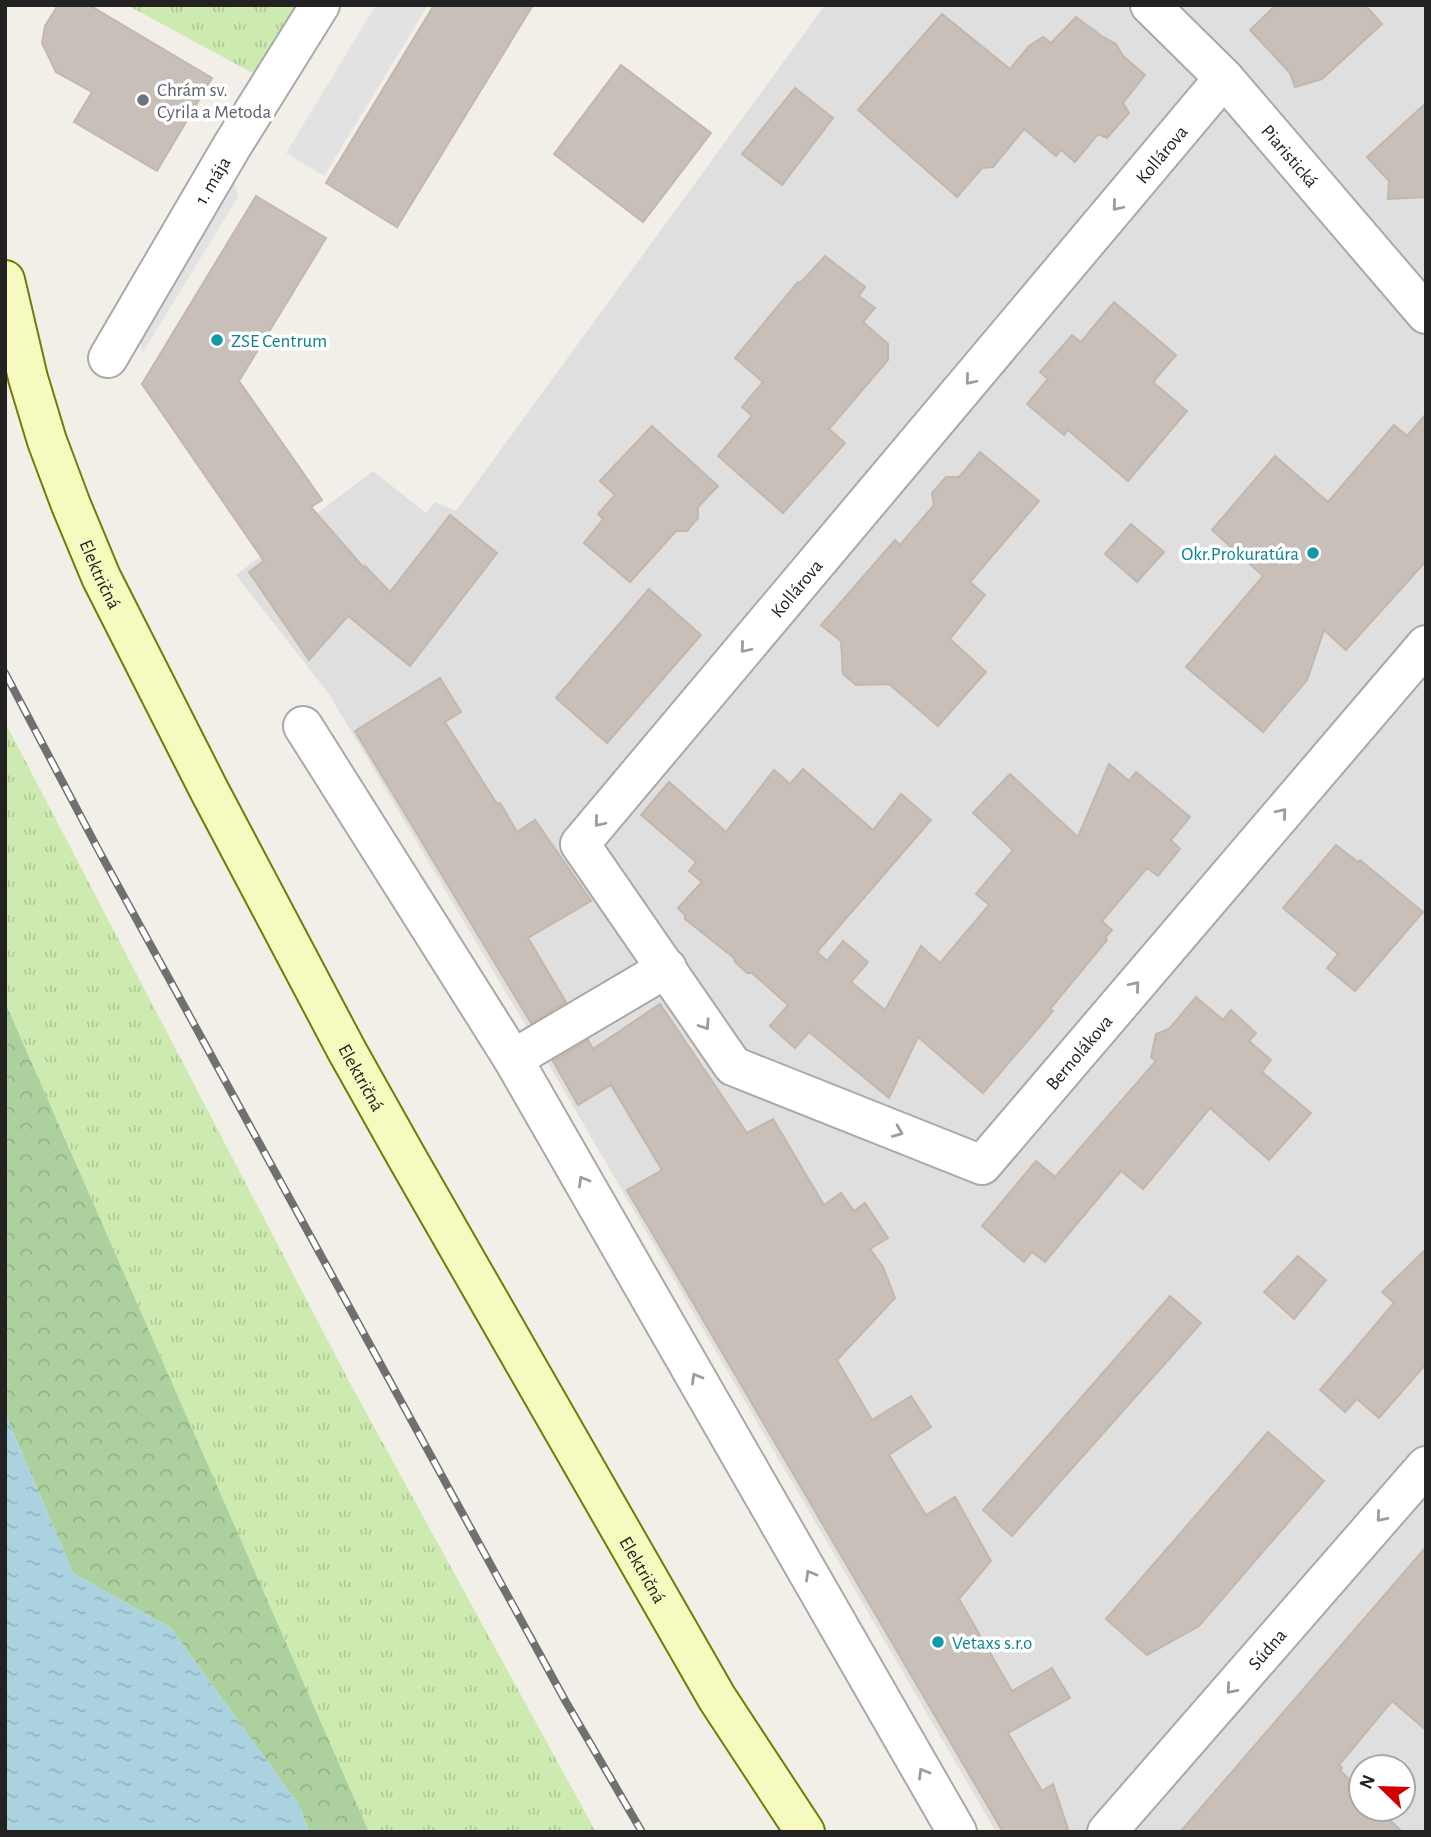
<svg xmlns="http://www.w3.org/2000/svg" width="1431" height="1837" font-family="'Alegreya Sans',sans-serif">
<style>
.residential{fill:#e0dfdf;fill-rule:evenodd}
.grass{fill:url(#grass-tufts)}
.forest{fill:url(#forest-crowns)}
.parking{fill:#e2e2e2}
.water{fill:url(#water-ripples)}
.building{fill:#c7bfb8;stroke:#c4b6ab;stroke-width:2}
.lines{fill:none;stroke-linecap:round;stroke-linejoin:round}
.minor-casing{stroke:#a9a9a9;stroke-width:42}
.secondary-casing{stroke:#707d05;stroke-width:42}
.minor{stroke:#fff;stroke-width:38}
.secondary{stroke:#f7fabf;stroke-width:38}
.rail-casing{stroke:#707070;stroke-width:8}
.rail{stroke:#fff;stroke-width:5;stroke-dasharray:16;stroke-linecap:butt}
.oneway{stroke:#9c9c9c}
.worship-dot{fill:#6b7280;stroke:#fff;stroke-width:2.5}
.culture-dot{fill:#0f9aa8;stroke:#fff;stroke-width:2.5}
.labels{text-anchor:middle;stroke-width:7;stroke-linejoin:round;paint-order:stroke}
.worship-label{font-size:19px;fill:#5b616d;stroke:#fff;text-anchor:start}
.street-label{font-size:19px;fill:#222;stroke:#fff}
.culture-label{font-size:19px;fill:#0d838f;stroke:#fff;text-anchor:start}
</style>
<defs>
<pattern id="grass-tufts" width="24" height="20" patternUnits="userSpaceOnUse" patternTransform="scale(1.75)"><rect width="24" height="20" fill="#cdebb0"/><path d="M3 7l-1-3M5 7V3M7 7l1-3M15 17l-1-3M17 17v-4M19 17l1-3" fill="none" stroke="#b0c997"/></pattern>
<pattern id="forest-crowns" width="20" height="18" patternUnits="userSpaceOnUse" patternTransform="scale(1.75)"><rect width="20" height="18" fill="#add19e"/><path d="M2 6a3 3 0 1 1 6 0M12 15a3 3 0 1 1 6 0" fill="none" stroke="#95b388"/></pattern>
<pattern id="water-ripples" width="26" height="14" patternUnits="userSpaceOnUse" patternTransform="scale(1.75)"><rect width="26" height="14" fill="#aad3df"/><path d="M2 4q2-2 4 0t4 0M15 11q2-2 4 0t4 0" fill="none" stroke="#92b5bf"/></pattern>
</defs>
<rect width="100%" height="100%" fill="#f2efe9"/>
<path class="residential" d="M825 5H1426V1832H996L549 1065 329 694 236 575 373 471 426 513 435 502 456 511ZM1361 1767H1403V1809H1361Z"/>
<g class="grass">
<path d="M127 5H298L256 75Z"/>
<path d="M5 722 350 1383 596 1832H369L5 1002Z"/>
</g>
<path class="forest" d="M5 1002 369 1832H309L299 1805 171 1628 73 1573 5 1413Z"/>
<g class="parking">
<path d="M376 5H428L324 176 286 153Z"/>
<path d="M229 162 238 197 143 352 135 319Z"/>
</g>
<path class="water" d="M5 1413 73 1573 171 1628 299 1805 309 1832H5Z"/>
<g class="building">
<path d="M58 5H89L212 78 157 171 74 122 92 92 56 72 42 43 45 26Z"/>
<path d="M434 5H533L397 227 326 183Z"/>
<path d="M1276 5H1365L1382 24 1322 79 1295 87 1290 73 1250 30Z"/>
<path d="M942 14 1010 69 1029 46 1043 37 1051 43 1076 17 1103 37 1116 44 1123 56 1145 75 1123 103 1129 113 1107 138 1098 134 1075 162 1061 150 1056 156 1024 129 993 167 982 168 957 197 858 110Z"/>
<path d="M621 65 711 133 643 222 554 154Z"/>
<path d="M795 88 833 118 782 185 742 154Z"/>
<path d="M1426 103V197L1388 199 1389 181 1367 157Z"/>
<path d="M256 196 326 238 239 381 322 500 311 507 364 568 365 566 390 592 450 515 497 553 410 666 348 616 309 660 249 572 264 561 142 384Z"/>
<path d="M825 256 865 287 859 296 875 308 863 322 888 344V360L829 429 845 443 783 513 718 456 752 416 742 407 763 382 735 358 798 282 800 283Z"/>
<path d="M1114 302 1176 355 1153 382 1187 411 1128 481 1068 430 1064 435 1027 404 1048 379 1040 372 1072 335 1081 342Z"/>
<path d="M1426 414V561L1346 650 1324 630 1307 680 1263 732 1186 667 1263 576 1212 530 1275 456 1328 502 1394 425 1407 436Z"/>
<path d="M652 426 718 486 698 507V518L687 531H676L630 582 584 543 603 519 598 514 615 495 600 481Z"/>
<path d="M980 452 1039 501 970 582 985 595 950 639 986 672 938 726 889 684 856 685 843 674 841 641 821 625 895 540 900 545 934 505 932 493 946 477H959Z"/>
<path d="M1131 524 1164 552 1137 582 1105 554Z"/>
<path d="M649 589 701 635 607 743 556 698Z"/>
<path d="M440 678 461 712 445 722 497 804 500 803 517 832 535 820 591 901 528 938 566 1002 531 1023 355 731Z"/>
<path d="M1109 764 1129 781 1136 772 1190 817 1171 840 1180 849 1158 876 1147 868 1102 921 1112 930 1105 938 1107 940 1050 1009 1053 1011 983 1093 918 1037 889 1098 809 1032 795 1048 770 1026 788 1005 752 973H747L735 962 734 958 685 919V915L678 908 702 882 689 871 696 862 641 815 669 782 726 832 774 770 790 784 803 769 873 830 901 794 931 820 817 952 827 961 843 941 868 962 851 982 885 1010 921 946 940 963 989 905 976 894 1013 850 973 813 1010 774 1078 837Z"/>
<path d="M1336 845 1358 862 1360 860 1423 912 1355 991 1327 968 1338 954 1283 908Z"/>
<path d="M1196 997 1223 1020 1231 1010 1256 1033 1249 1041 1271 1060 1262 1072 1311 1113 1269 1160 1210 1108 1143 1189 1121 1171 1045 1262 1032 1252 1024 1262 982 1226 1036 1161 1055 1177 1156 1061 1151 1057 1156 1034 1169 1029Z"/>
<path d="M660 1004 747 1133 773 1119 824 1205 841 1193 854 1211 865 1203 888 1238 870 1249 883 1267 895 1298 837 1360 872 1420 911 1396 931 1427 889 1455 926 1515 955 1497 991 1561 959 1599 1012 1691 1052 1668 1070 1698 1008 1733 1042 1791 1053 1784 1069 1832H1003L627 1190 662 1170 611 1085 578 1105 553 1061 588 1040 593 1049Z"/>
<path d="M1426 1249V1364L1379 1418 1357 1399 1345 1412 1320 1390 1394 1303 1382 1292Z"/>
<path d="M1298 1256 1326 1280 1294 1319 1264 1292Z"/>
<path d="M1170 1296 1201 1323 1012 1536 983 1510Z"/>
<path d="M1268 1432 1324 1481 1199 1626 1147 1655 1106 1619Z"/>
<path d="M1426 1547V1730L1392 1701 1339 1765 1342 1768 1340 1770 1361 1792V1809H1379L1402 1832H1180Z"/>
</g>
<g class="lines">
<g class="minor-casing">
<g id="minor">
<path id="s1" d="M1150 5 1224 78 1426 314"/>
<path id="s2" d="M1224 78 580 844 733 1066 982 1165 1426 645"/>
<path id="s3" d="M108 358 232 146 320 5"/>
<path d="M303 726 513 1059 957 1832"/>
<path d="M513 1059 667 968"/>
<path id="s4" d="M1107 1832 1426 1466"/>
</g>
</g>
<g class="secondary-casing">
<g id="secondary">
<path id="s5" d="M5 280 28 378 47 441 71 505 101 577 209 790 347 1051 406 1156 717 1698 805 1832"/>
</g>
</g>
<use href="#minor" class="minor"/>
<use href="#secondary" class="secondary"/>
<g class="rail-casing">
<path id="rail" d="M5 673 99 851 566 1702 642 1832"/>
</g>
<use href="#rail" class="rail"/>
</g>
<defs><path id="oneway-chevron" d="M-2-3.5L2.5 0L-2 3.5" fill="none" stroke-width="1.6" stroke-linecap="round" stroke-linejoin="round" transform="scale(1.75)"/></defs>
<g class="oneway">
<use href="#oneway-chevron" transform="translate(1117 206) rotate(130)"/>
<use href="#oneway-chevron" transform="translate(970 380) rotate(130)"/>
<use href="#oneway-chevron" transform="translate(745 648) rotate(130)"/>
<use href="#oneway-chevron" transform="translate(1282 813) rotate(-50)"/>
<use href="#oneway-chevron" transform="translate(599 822) rotate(130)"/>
<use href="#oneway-chevron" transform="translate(1135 986) rotate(-50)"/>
<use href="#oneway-chevron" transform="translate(705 1025) rotate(56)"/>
<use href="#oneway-chevron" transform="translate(898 1132) rotate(22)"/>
<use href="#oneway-chevron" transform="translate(583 1181) rotate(-120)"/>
<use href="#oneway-chevron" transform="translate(696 1378) rotate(-120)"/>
<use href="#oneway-chevron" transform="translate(1381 1517) rotate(131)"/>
<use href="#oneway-chevron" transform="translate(810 1575) rotate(-120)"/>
<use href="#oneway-chevron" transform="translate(1231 1689) rotate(131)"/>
<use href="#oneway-chevron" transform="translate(923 1773) rotate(-120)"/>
</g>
<circle class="worship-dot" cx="143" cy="100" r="7"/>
<g class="culture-dot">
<circle cx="217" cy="340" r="7"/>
<circle cx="1313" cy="553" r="7"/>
<circle cx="938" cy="1642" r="7"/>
</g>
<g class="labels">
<g class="worship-label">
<text x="157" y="96">Chrám sv.<tspan x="157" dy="22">Cyrila a Metoda</tspan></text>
</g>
<g class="street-label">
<text transform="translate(1161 154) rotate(-50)" y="7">Kollárova</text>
<text dy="7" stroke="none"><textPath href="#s1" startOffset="206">Piaristická</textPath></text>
<text dy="7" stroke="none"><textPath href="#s3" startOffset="206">1. mája</textPath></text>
<text dy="7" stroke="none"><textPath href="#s5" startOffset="310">Električná</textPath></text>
<text transform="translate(796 588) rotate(-50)" y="7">Kollárova</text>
<text dy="7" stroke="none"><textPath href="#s2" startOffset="1687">Bernolákova</textPath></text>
<text dy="7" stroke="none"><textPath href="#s5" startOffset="877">Električná</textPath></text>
<text dy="7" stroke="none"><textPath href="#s5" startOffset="1444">Električná</textPath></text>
<text dy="7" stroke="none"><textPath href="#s4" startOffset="243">Súdna</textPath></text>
</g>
<g class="culture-label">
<text x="231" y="347">ZSE Centrum</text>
<text x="1299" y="560" text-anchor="end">Okr.Prokuratúra</text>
<text x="952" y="1649">Vetaxs s.r.o</text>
</g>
</g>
<rect width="1431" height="1837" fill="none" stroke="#222222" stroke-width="14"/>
<g transform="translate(1382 1788) rotate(293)"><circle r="33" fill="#ffffff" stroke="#a7a7a7" stroke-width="2"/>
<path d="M0-5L12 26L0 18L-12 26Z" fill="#d40000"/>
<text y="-10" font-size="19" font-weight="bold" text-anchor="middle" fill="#222222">N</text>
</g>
</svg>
